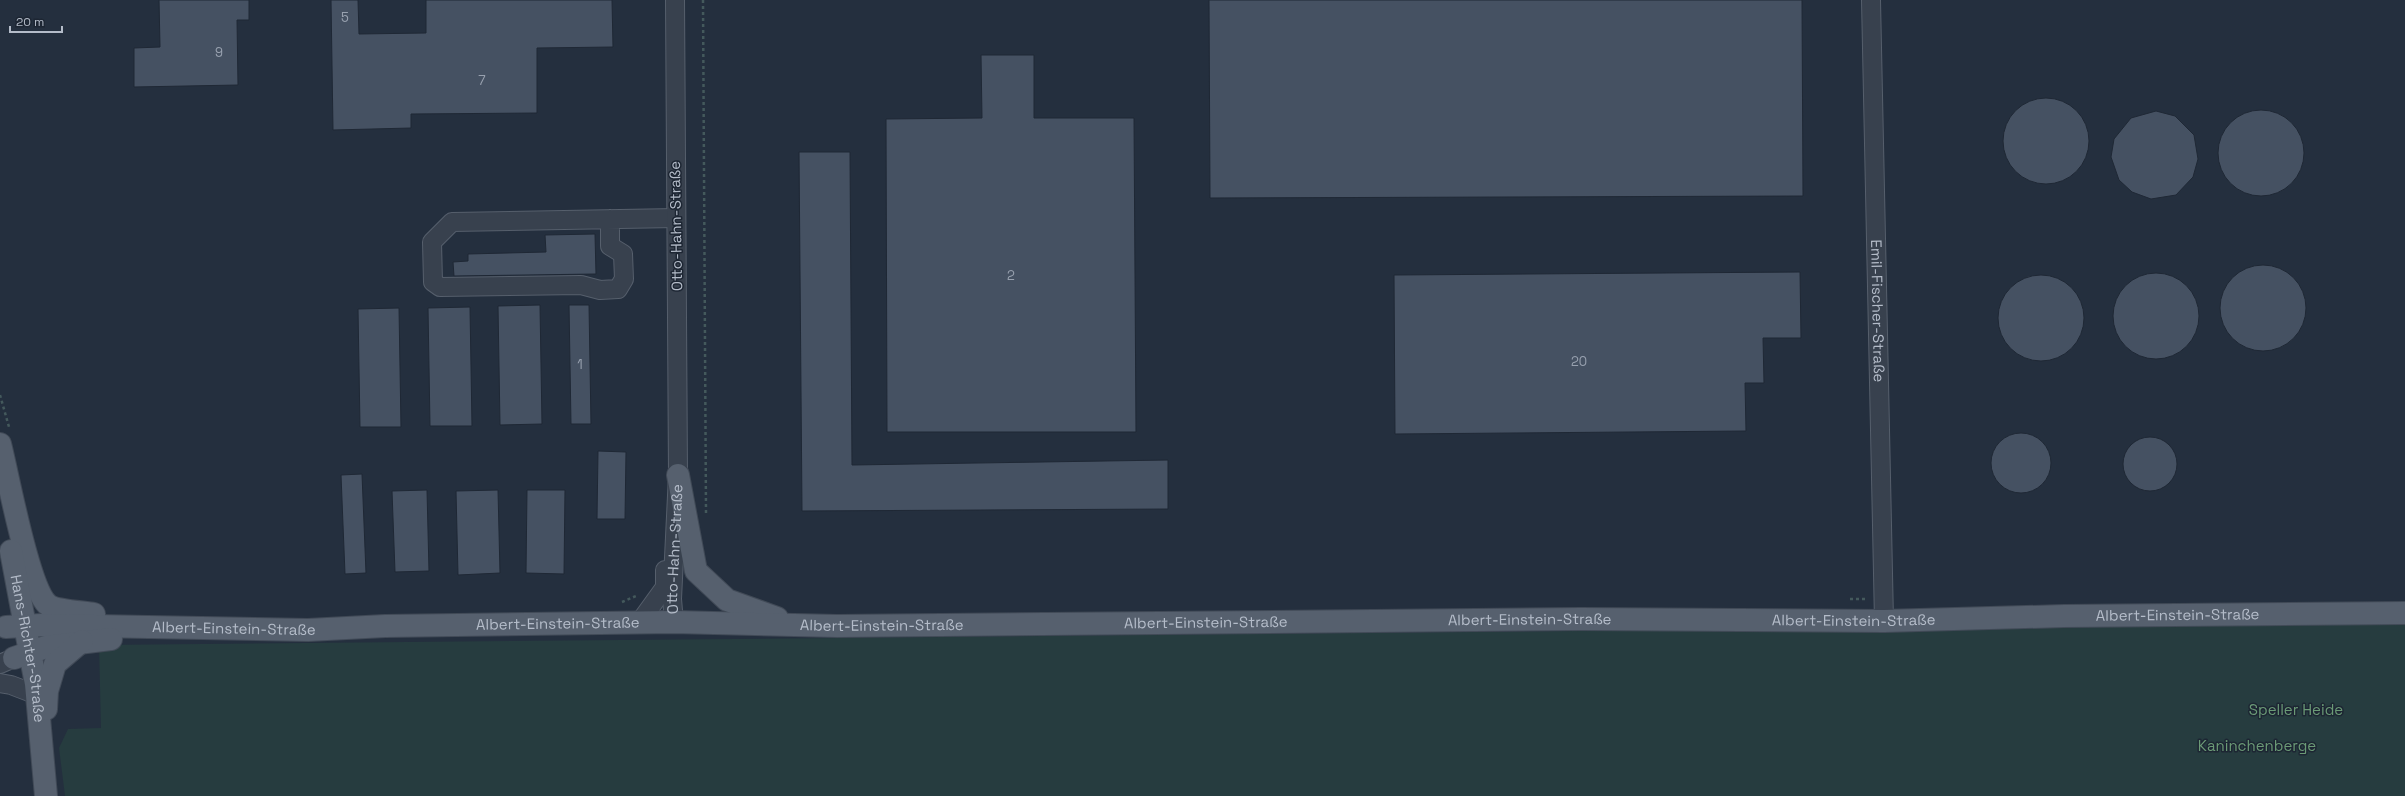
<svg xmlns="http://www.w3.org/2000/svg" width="2405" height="796" font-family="'Space Grotesk',sans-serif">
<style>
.green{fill:#263c3f}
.building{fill:#455162;stroke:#1f2835}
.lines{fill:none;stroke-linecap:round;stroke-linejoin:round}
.minor-casing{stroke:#565f6c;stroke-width:20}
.major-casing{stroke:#414a57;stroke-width:24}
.path{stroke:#44595c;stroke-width:2.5;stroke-dasharray:3 3;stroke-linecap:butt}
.minor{stroke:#38414e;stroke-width:18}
.major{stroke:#56606e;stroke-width:22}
.labels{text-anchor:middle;stroke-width:3;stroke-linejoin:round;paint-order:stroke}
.number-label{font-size:13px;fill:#98a1af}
.street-label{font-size:15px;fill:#b4bcc9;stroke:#1d2633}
.park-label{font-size:15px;fill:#6b9a76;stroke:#1d2633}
</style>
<rect width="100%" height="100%" fill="#242f3e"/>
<path class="green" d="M2405 623V796H65L59 748 68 729 101 728 99 645Z"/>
<g class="building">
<path d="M159 0H249V20H237L238 85 134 87V48L160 47Z"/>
<path d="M331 0H358L359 34 426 33V0H612L613 47 537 48V113L411 114V128L333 130Z"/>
<path d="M1209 0H1802L1803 196 1210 198Z"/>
<path d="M981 55H1034V118H1134L1136 432H887L886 119 982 118Z"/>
<circle cx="2046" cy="141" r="43"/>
<circle cx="2261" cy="153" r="43"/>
<path d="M2156 111 2175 116 2194 135 2198 159 2193 177 2176 195 2151 199 2132 192 2119 180 2111 157 2114 139 2131 118Z"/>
<path d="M799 152H850L852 465 1168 460V509L802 511Z"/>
<path d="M595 234 596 274 454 276 453 262 468 261V254L546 252 545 235Z"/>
<circle cx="2263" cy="308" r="43"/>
<path d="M1800 272 1801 338H1763L1764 383H1745L1746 431 1395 434 1394 275Z"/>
<circle cx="2156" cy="316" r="43"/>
<circle cx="2041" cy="318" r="43"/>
<path d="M540 305 542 424 500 425 498 306Z"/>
<path d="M569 305H589L591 424H571Z"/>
<path d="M470 307 472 426H430L428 308Z"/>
<path d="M399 308 401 427H360L358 309Z"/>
<circle cx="2021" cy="463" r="30"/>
<circle cx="2150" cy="464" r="27"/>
<path d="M598 451 626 452 625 519H597Z"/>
<path d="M362 474 366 573 345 574 341 475Z"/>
<path d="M427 490 429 571 395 572 392 491Z"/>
<path d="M498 490 500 573 458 575 456 491Z"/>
<path d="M527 490H565L564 574 526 573Z"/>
</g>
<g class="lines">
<g class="minor-casing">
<g id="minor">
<path id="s1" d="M1871 0 1884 621"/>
<path d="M610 219V246L623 254 624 279 618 289 600 290 581 285 440 287 433 282 432 242 452 222 676 218"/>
<path id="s2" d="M674 622 672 599 678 475 675 0"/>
<path d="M639 623 665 587V570"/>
<path d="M0 664 14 658"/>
<path d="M0 683 11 685 37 695"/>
</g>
</g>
<g class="major-casing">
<g id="major">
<path d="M0 444C8 475 28 586 47 604 54 611 83 612 94 614"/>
<path d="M678 475 696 571 727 600 777 618"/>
<path id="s3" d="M11 551 36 684 46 796"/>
<path id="s4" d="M6 627 41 625 308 630 385 626 674 622 837 626 1581 619 1884 621 2064 616 2405 613"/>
<path d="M14 658 46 647 111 639"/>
<path d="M46 709 47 691 55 664 82 641"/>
</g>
</g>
<g class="path">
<path d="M703 0 706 513"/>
<path d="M0 395 9 427"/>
<path d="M1850 599H1867"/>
<path d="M622 602 636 596"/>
</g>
<use href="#minor" class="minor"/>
<use href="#major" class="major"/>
</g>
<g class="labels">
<g class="number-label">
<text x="345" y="22">5</text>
<text x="219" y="57">9</text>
<text x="482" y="85">7</text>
<text x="1011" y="280">2</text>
<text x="1579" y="366">20</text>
<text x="580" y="369">1</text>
</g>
<g class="street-label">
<text transform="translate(676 226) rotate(-91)" y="5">Otto-Hahn-Straße</text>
<text dy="5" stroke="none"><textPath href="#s1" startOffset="311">Emil-Fischer-Straße</textPath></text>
<text dy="5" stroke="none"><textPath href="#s2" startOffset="73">Otto-Hahn-Straße</textPath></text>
<text dy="5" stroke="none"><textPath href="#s4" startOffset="2172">Albert-Einstein-Straße</textPath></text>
<text dy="5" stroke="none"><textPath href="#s4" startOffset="1524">Albert-Einstein-Straße</textPath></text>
<text dy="5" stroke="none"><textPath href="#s4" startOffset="1848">Albert-Einstein-Straße</textPath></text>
<text dy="5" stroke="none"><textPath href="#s4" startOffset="1200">Albert-Einstein-Straße</textPath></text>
<text dy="5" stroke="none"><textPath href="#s4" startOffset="552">Albert-Einstein-Straße</textPath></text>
<text dy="5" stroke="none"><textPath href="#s4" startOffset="876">Albert-Einstein-Straße</textPath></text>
<text dy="5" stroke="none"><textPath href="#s4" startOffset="228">Albert-Einstein-Straße</textPath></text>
<text dy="5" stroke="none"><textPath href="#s3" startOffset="99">Hans-Richter-Straße</textPath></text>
</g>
<g class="park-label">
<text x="2296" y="715">Speller Heide</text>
<text x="2257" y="751">Kaninchenberge</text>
</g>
</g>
<path d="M10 26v6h52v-6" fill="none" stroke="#b4bcc9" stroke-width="2"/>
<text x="16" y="26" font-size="12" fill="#b4bcc9" stroke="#1d2633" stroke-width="3" paint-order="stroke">20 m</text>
</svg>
